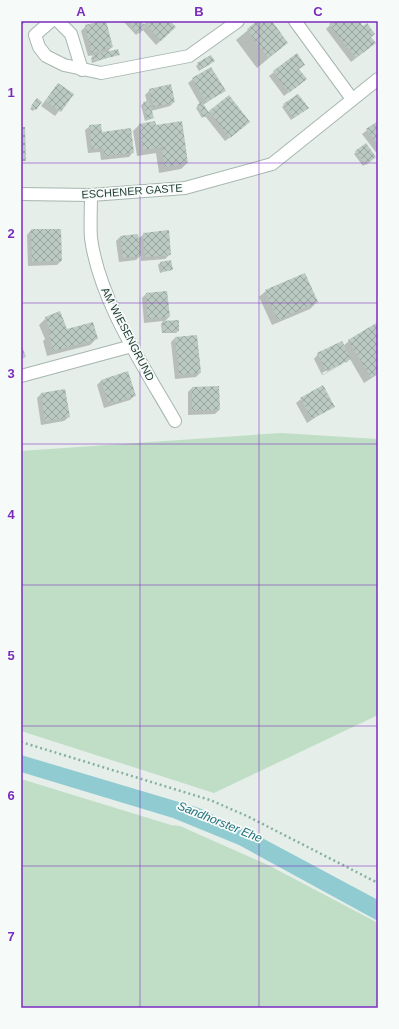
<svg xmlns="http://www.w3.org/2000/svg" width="399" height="1029" font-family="Helvetica,sans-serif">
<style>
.grass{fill:#bfdec5}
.water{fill:#8fcbd1}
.shadow{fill:#0003}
.building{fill:url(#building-cross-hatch)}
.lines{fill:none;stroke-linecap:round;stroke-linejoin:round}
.minor-casing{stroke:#a7b6b0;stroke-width:14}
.path{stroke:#86b1a1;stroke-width:2.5;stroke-dasharray:2 3;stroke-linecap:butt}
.minor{stroke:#fff;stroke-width:12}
.grid{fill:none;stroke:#7b2cbf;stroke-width:1;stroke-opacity:0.55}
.labels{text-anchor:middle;stroke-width:3.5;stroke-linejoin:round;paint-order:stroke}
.street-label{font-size:11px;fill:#244037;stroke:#f6faf8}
.water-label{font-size:12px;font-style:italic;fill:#1f717b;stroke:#f6faf8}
.neatline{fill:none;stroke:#7b2cbf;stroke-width:1.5}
.grid-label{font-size:13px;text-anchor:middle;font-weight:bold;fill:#7b2cbf}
</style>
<defs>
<pattern id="building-cross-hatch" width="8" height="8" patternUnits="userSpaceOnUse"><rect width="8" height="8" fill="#bac9c2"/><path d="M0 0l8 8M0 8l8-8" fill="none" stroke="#97a59e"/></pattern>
</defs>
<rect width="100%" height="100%" fill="#e5eee9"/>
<g class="grass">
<path d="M281 433 378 439V715L214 793 21 731V451Z"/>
<path d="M21 779 171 825 180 826 268 865 378 923V1008H21Z"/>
</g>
<path class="water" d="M21 755 199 808 264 839 378 900V921L239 845 173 818 21 772Z"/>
<g class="shadow">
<path d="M21 21H26L22 25Z"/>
<path d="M86 21H94L86 23Z"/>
<path d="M123 21H139L143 25 148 21H169L170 32 156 45 142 29 136 35Z"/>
<path d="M259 21H270L287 43 257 68 236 40Z"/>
<path d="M334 21H358L370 37V47L351 62 326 29Z"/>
<path d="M86 26 112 47 106 53 118 54 92 63 91 58 94 55 88 56 81 31Z"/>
<path d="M212 63 199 71 196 66 198 64Z"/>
<path d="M298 69 306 79 284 96 269 76 274 72Z"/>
<path d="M193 79 224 91 203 105 208 113 229 96 245 126 225 141 205 116 202 118 196 108 200 104 188 83Z"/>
<path d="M58 84 72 94 55 116 41 106Z"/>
<path d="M150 90 174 102 170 106 151 111 153 118 145 121 141 105 147 102 145 95Z"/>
<path d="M35 102V109L33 111 30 109Z"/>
<path d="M284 105 305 109 291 120 282 107Z"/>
<path d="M378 122V155L362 134Z"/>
<path d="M139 125 155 126 187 163 181 169 159 173 156 153 137 156 133 131Z"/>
<path d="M90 126 101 133 133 152 129 157 101 160 100 152 88 153 85 130Z"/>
<path d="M356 152 373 159 363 166 354 154Z"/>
<path d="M31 230 61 261 57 265 28 266 27 235Z"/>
<path d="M144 234 170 254 165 259 141 261V255L136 260 119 262 116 241 120 237 138 239Z"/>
<path d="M160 263 172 269 160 273 158 265Z"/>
<path d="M266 291 317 302 310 309 272 325 259 297Z"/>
<path d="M146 294 169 317 164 322 178 331 176 333H162L161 324 163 321 144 323 142 298Z"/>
<path d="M46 318 67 330 97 338 90 345 47 356 43 341 45 339 39 325Z"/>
<path d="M378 323V374L364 383 350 359 346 363V360L322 373 323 375 346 363 322 375 314 359 318 354 343 346 349 341Z"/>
<path d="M175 338 200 373 196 377 175 379 171 342Z"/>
<path d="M127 372 135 395 130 400 104 408 97 385 101 381Z"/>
<path d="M192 388 219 410 215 414 188 415V392Z"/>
<path d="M65 390 69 417 64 421 41 425 37 398 41 394Z"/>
<path d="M301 399 333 406 307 423 296 403Z"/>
</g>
<g class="building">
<path d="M102 21H106L113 47 92 53 85 25Z"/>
<path d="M127 21H141L146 27 139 34Z"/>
<path d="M147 21H170L176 27 161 41 145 23Z"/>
<path d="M257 21H272L288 43 268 58 247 29Z"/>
<path d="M333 21H359L363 26 367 23 375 34 371 37 376 43 356 58 329 24Z"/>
<path d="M118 49 120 55 94 61 92 55Z"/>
<path d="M297 53 305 65 299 69 307 79 289 93 273 71Z"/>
<path d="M211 55 215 61 201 69 197 63Z"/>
<path d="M211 67 226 91 206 102 192 78Z"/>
<path d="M58 83 74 94 61 112 45 101Z"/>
<path d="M171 84 175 102 154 107 149 89Z"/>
<path d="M298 94 309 108 294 118 283 104Z"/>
<path d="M229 95 250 122 230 138 209 111Z"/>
<path d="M37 98 42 102 36 110 31 106Z"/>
<path d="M149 101 154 118 147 120 143 102Z"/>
<path d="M202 102 210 114 204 117 197 105Z"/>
<path d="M155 121 156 125 182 121 188 163 165 167 162 147 143 150 139 124Z"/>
<path d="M378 121V145L366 129Z"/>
<path d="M101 124 102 132 131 128 134 153 105 156 104 148 92 149 89 125Z"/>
<path d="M21 127H25L26 161H21Z"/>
<path d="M366 143 376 157 366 165 355 151Z"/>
<path d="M31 229H61L62 261 32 262Z"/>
<path d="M169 230 171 255 145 257 143 233Z"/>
<path d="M138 234 141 256 123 258 120 236Z"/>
<path d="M171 260 173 270 162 272 160 262Z"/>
<path d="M305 273 318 302 278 320 265 290Z"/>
<path d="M167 291 170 317 148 319 146 293Z"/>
<path d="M60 311 67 329 93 322 98 339 53 351 49 334 51 333 45 317Z"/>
<path d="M179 320V331L163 332V321Z"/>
<path d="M378 322V373L371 377 348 340Z"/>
<path d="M197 335 201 373 179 375 175 337Z"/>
<path d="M342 341 351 359 327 372 317 353Z"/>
<path d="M21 344 26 357 21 359Z"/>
<path d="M128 371 136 396 109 404 101 380Z"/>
<path d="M323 385 335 407 312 419 300 398Z"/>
<path d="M219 386 220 410 192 411V387Z"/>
<path d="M65 389 70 417 45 421 41 393Z"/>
</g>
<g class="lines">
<g class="minor-casing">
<g id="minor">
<path d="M51 21 35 35 39 47 46 56 64 65 101 73 189 56 238 21"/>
<path d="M58 21 71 34 82 70"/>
<path d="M295 21 352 99"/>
<path d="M21 194 91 195 185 188 272 164 378 79"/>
<path d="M91 195C91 209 90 224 91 238 99 300 144 367 175 421"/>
<path d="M21 376 132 346"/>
</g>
</g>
<path class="path" d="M21 742 210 800 247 816 378 883"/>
<use href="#minor" class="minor"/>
</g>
<path class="grid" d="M140 21V1008M259 21V1008M21 163H378M21 303H378M21 444H378M21 585H378M21 726H378M21 866H378"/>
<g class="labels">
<g class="street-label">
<text transform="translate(132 191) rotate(-4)" y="4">ESCHENER GASTE</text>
<text transform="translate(128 334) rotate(63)" y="4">AM WIESENGRUND</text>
</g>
<g class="water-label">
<text transform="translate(220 822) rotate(22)" y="4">Sandhorster Ehe</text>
</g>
</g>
<rect width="399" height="1029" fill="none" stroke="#f6faf8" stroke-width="44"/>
<rect x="22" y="22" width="355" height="985" class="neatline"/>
<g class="grid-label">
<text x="81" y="16">A</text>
<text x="199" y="16">B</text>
<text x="318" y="16">C</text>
<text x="11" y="97">1</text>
<text x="11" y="238">2</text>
<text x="11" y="378">3</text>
<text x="11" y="519">4</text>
<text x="11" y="660">5</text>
<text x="11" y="800">6</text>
<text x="11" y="941">7</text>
</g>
</svg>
